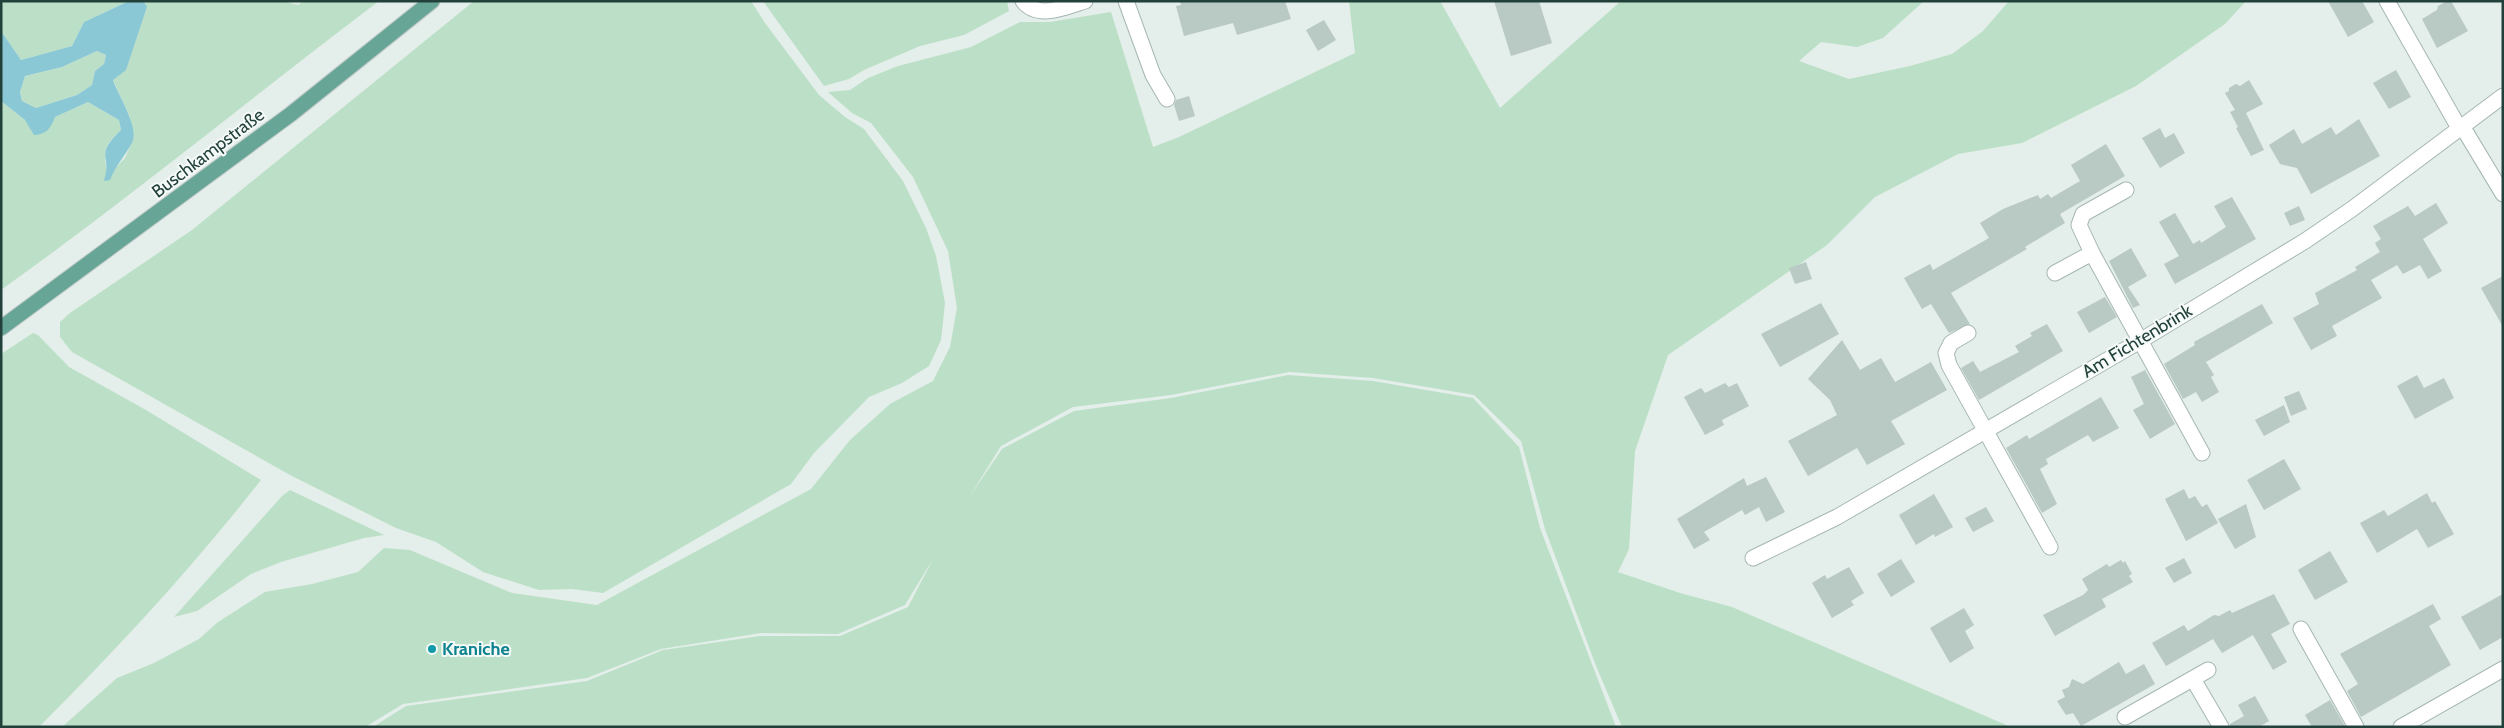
<svg xmlns="http://www.w3.org/2000/svg" width="2504" height="728" font-family="Cabin,sans-serif">
<style>
.green{fill:#bce0c7}
.water{fill:#8ac8d6;fill-rule:evenodd}
.building{fill:#b9c9c3}
.lines{fill:none;stroke-linecap:round;stroke-linejoin:round}
.minor-casing{stroke:#a6b7b2;stroke-width:17}
.major-casing{stroke:#c1cac8;stroke-width:17}
.minor{stroke:#fff;stroke-width:15}
.major{stroke:#67a697;stroke-width:15}
.culture-dot{fill:#0f9aa8;stroke:#f5faf8;stroke-width:2}
.labels{text-anchor:middle;stroke-width:4;stroke-linejoin:round;paint-order:stroke}
.street-label{font-size:18px;fill:#22413a;stroke:#f5faf8}
.culture-label{font-size:18px;font-weight:bold;fill:#0d838f;stroke:#f5faf8;text-anchor:start}
</style>
<rect width="100%" height="100%" fill="#e4eeea"/>
<g class="green">
<path d="M1 1H129L84 22 72 46 21 60 1 31Z"/>
<path d="M134 1H283L298 5 304 1H379C252 97 130 198 1 290V101L25 120 55 117 88 102 119 120 121 130C104 146 103 149 107 172L114 169 125 158 133 140 130 117 113 80 126 69 147 7 144 2Z"/>
<path d="M474 1H751L765 23 819 95 845 117 864 129 903 181 926 228 936 256 945 303 941 340 929 366 902 383 869 397 814 453 791 484 603 593 572 589 539 590 483 572 436 542 396 528 290 475 72 352 60 337V322L70 313 192 230Z"/>
<path d="M763 1H1007L1009 11 964 35 920 46 864 70 849 79 824 86Z"/>
<path d="M1349 1H1440L1500 108 1621 1H1924L1883 38 1857 47 1821 42 1799 61 1849 79 1910 66 1952 54 1983 31 2009 1H2246L2225 24 2136 86 2022 143 1958 154 1875 197 1827 245 1668 355 1635 451 1629 549 1618 572 1680 593 1732 607 2011 727H1622L1596 666 1545 529 1521 441 1474 395 1373 378 1289 372 1171 395 1073 407 1001 446 970 496 1002 449 1074 411 1171 398 1288 375 1373 381 1473 398 1519 447 1540 528 1616 727H373L406 706 587 681 663 650 760 636H840L908 607 933 559 905 605 838 634 761 633 661 649 587 678 403 704 365 727H62L117 678 154 663 199 639 218 622 265 592 312 584 358 572 384 548 410 550 512 593 597 605 811 489 850 440 890 404 933 381 950 347 957 308 948 251 913 177 871 123 852 113 828 92 850 90 868 78 898 66 971 47 1020 22H1050L1111 12 1153 147 1179 137 1355 53Z"/>
<path d="M97 51 106 55 104 64 95 71 92 85 77 95 36 108 22 101 20 92 25 76 62 67Z"/>
<path d="M33 333 38 335 69 367 146 410 261 480C193 567 117 649 39 727H1V354Z"/>
<path d="M290 490 384 535 364 538 281 562 251 574 197 611 174 617 282 496Z"/>
</g>
<path class="water" d="M129 1 144 2 147 7 126 70 113 80C118 95 140 128 132 143 125 156 115 166 110 180L104 181C113 154 93 157 121 130L119 120 88 102 55 117C50 129 47 134 34 135L25 120 1 101V31L21 60 72 46 84 22ZM97 51 106 55 104 64 95 71 92 85 77 95 36 108 22 101 20 92 25 76 62 67Z"/>
<g class="building">
<path d="M1180 1H1285L1291 19 1237 35 1233 23 1184 36 1176 6 1181 5Z"/>
<path d="M1494 1H1539L1552 43 1511 56Z"/>
<path d="M2328 1H2362L2374 22 2348 37Z"/>
<path d="M2447 1H2451L2468 31 2437 48 2422 19 2437 10 2438 6Z"/>
<path d="M1324 20 1336 40 1318 51 1306 30Z"/>
<path d="M2396 70 2411 97 2389 109 2373 83Z"/>
<path d="M2249 80 2263 104 2246 113 2264 150 2251 156 2236 128 2238 127 2230 112 2235 110 2225 93 2229 91V88L2236 84 2240 86Z"/>
<path d="M1189 96 1195 116 1179 121 1174 105 1176 100Z"/>
<path d="M2359 119 2380 156 2311 194 2297 168 2280 164 2269 145 2294 129 2302 144 2331 127 2336 135Z"/>
<path d="M2160 128 2165 138 2174 133 2185 153 2160 168 2142 138Z"/>
<path d="M2106 144 2125 176 2060 214 2065 223 2025 247 2027 249 1951 293 1970 324 1949 333 1931 304 1922 309 1904 278 1930 264 1933 270 1989 238 1980 223 2003 209 2038 195 2040 199 2048 194 2051 198 2080 181 2071 165Z"/>
<path d="M2232 197 2256 239 2175 284 2164 264 2179 256 2159 222 2175 213 2193 244 2200 240 2201 243 2226 227 2214 206Z"/>
<path d="M2436 203 2448 223 2423 239 2442 271 2428 279 2420 265 2403 274 2397 265 2371 280 2382 298 2332 326 2337 336 2311 350 2293 318 2319 304 2315 293 2357 270 2355 267 2380 252 2375 243 2381 239 2373 226 2408 206 2415 216Z"/>
<path d="M2299 206 2305 220 2290 226 2284 213Z"/>
<path d="M2131 248 2147 276 2128 287 2140 305 2133 308 2109 261Z"/>
<path d="M1806 262 1812 279 1795 284 1789 268Z"/>
<path d="M2503 276V327L2481 288Z"/>
<path d="M2105 297 2117 317 2089 333 2077 312Z"/>
<path d="M1821 303 1839 334 1780 367 1761 334Z"/>
<path d="M2262 304 2273 323 2206 362 2214 375 2211 377 2219 392 2202 402 2196 392 2183 399 2164 364 2195 345 2194 342Z"/>
<path d="M2047 324 2063 351 1979 400 1961 368 1973 361 1980 372 2019 352 2015 346 2032 336 2030 333Z"/>
<path d="M1842 340 1860 370 1881 358 1895 382 1931 362 1947 390 1891 421 1905 444 1867 465 1857 448 1808 476 1788 441 1837 415 1830 400 1808 379Z"/>
<path d="M2145 370 2175 424 2150 439 2133 410 2144 404 2131 377Z"/>
<path d="M2417 375 2424 388 2444 378 2454 398 2415 419 2397 386Z"/>
<path d="M1725 383 1729 387 1737 383 1749 406 1722 420 1724 425 1705 435 1684 397 1701 388 1705 393Z"/>
<path d="M2299 391 2307 409 2291 416 2284 397Z"/>
<path d="M2101 397 2119 428 2093 442 2088 435 2046 459 2048 464 2040 469 2057 504 2042 513 2006 448 2027 435 2029 439Z"/>
<path d="M2284 405 2290 422 2264 436 2255 420Z"/>
<path d="M2284 459 2301 489 2264 510 2247 480Z"/>
<path d="M1766 477 1785 512 1766 522 1759 507 1745 515 1742 510 1704 532 1710 540 1694 549 1677 519 1744 478 1747 486Z"/>
<path d="M2184 489 2189 499 2195 496 2202 507 2207 504 2218 523 2186 541 2165 499Z"/>
<path d="M2427 493 2432 503 2435 501 2454 534 2428 548 2417 529 2377 553 2360 523 2384 510 2388 516Z"/>
<path d="M1934 494 1953 527 1935 537 1934 534 1916 545 1899 515Z"/>
<path d="M2246 504 2256 537 2235 549 2218 519Z"/>
<path d="M1986 507 1994 521 1973 532 1965 518Z"/>
<path d="M2330 551 2348 582 2315 600 2298 570Z"/>
<path d="M2184 558 2192 573 2174 583 2165 568Z"/>
<path d="M1901 559 1915 582 1891 597 1877 574Z"/>
<path d="M2121 560 2123 563 2125 561 2132 574 2129 576 2133 582 2102 599 2106 607 2055 636 2043 615 2083 595 2088 590 2082 579 2107 564 2109 567Z"/>
<path d="M1849 567 1864 593 1851 601 1854 605 1832 618 1812 583 1825 575 1827 579Z"/>
<path d="M2274 594 2290 624 2271 634 2287 662 2273 670 2253 635 2222 653 2213 639 2166 666 2152 643 2184 625 2188 631 2214 615 2219 616 2230 610 2232 613Z"/>
<path d="M2503 594V637L2480 650 2461 617Z"/>
<path d="M2433 604 2441 619 2429 626 2451 665 2361 717 2347 691 2358 684 2340 654Z"/>
<path d="M1964 608 1974 625 1965 631 1974 648 1950 663 1930 628Z"/>
<path d="M2119 662 2126 674 2144 664 2155 684 2081 726 2073 713 2066 715 2057 701 2065 697 2062 690 2069 687 2072 679 2083 684Z"/>
<path d="M2255 696 2269 721 2259 727H2230V724L2244 716 2238 705Z"/>
<path d="M2330 700 2345 726 2312 727 2305 715Z"/>
</g>
<g class="lines">
<g class="minor-casing">
<g id="minor">
<path d="M1023 1C1038 20 1066 7 1085 1"/>
<path d="M1126 1 1153 75 1167 99"/>
<path d="M2387 1 2459 128"/>
<path d="M2462 126 2503 194"/>
<path d="M2092 253 2079 225 2083 214 2126 190"/>
<path d="M2055 273 2092 253 2202 453"/>
<path d="M1968 333 1951 343 1946 353 1949 365 2050 547"/>
<path d="M1753 558 1837 517 2140 341 2305 241 2352 209 2503 96"/>
<path d="M2301 629 2356 727"/>
<path d="M2193 679 2221 727"/>
<path d="M2125 717 2208 670"/>
<path d="M2401 727 2503 669"/>
</g>
</g>
<g class="major-casing">
<path id="major" d="M1 328 291 114 432 1"/>
</g>
<use href="#minor" class="minor"/>
<use href="#major" class="major"/>
</g>
<circle class="culture-dot" cx="432" cy="649" r="5"/>
<g class="labels">
<g class="street-label">
<text transform="translate(208 153) rotate(-37)" y="6">Buschkampstraße</text>
<text transform="translate(2137 341) rotate(-31)" y="6">Am Fichtenbrink</text>
</g>
<g class="culture-label">
<text x="442" y="655">Kraniche</text>
</g>
</g>
<rect width="2504" height="728" fill="none" stroke="#22413a" stroke-width="5"/>
</svg>
